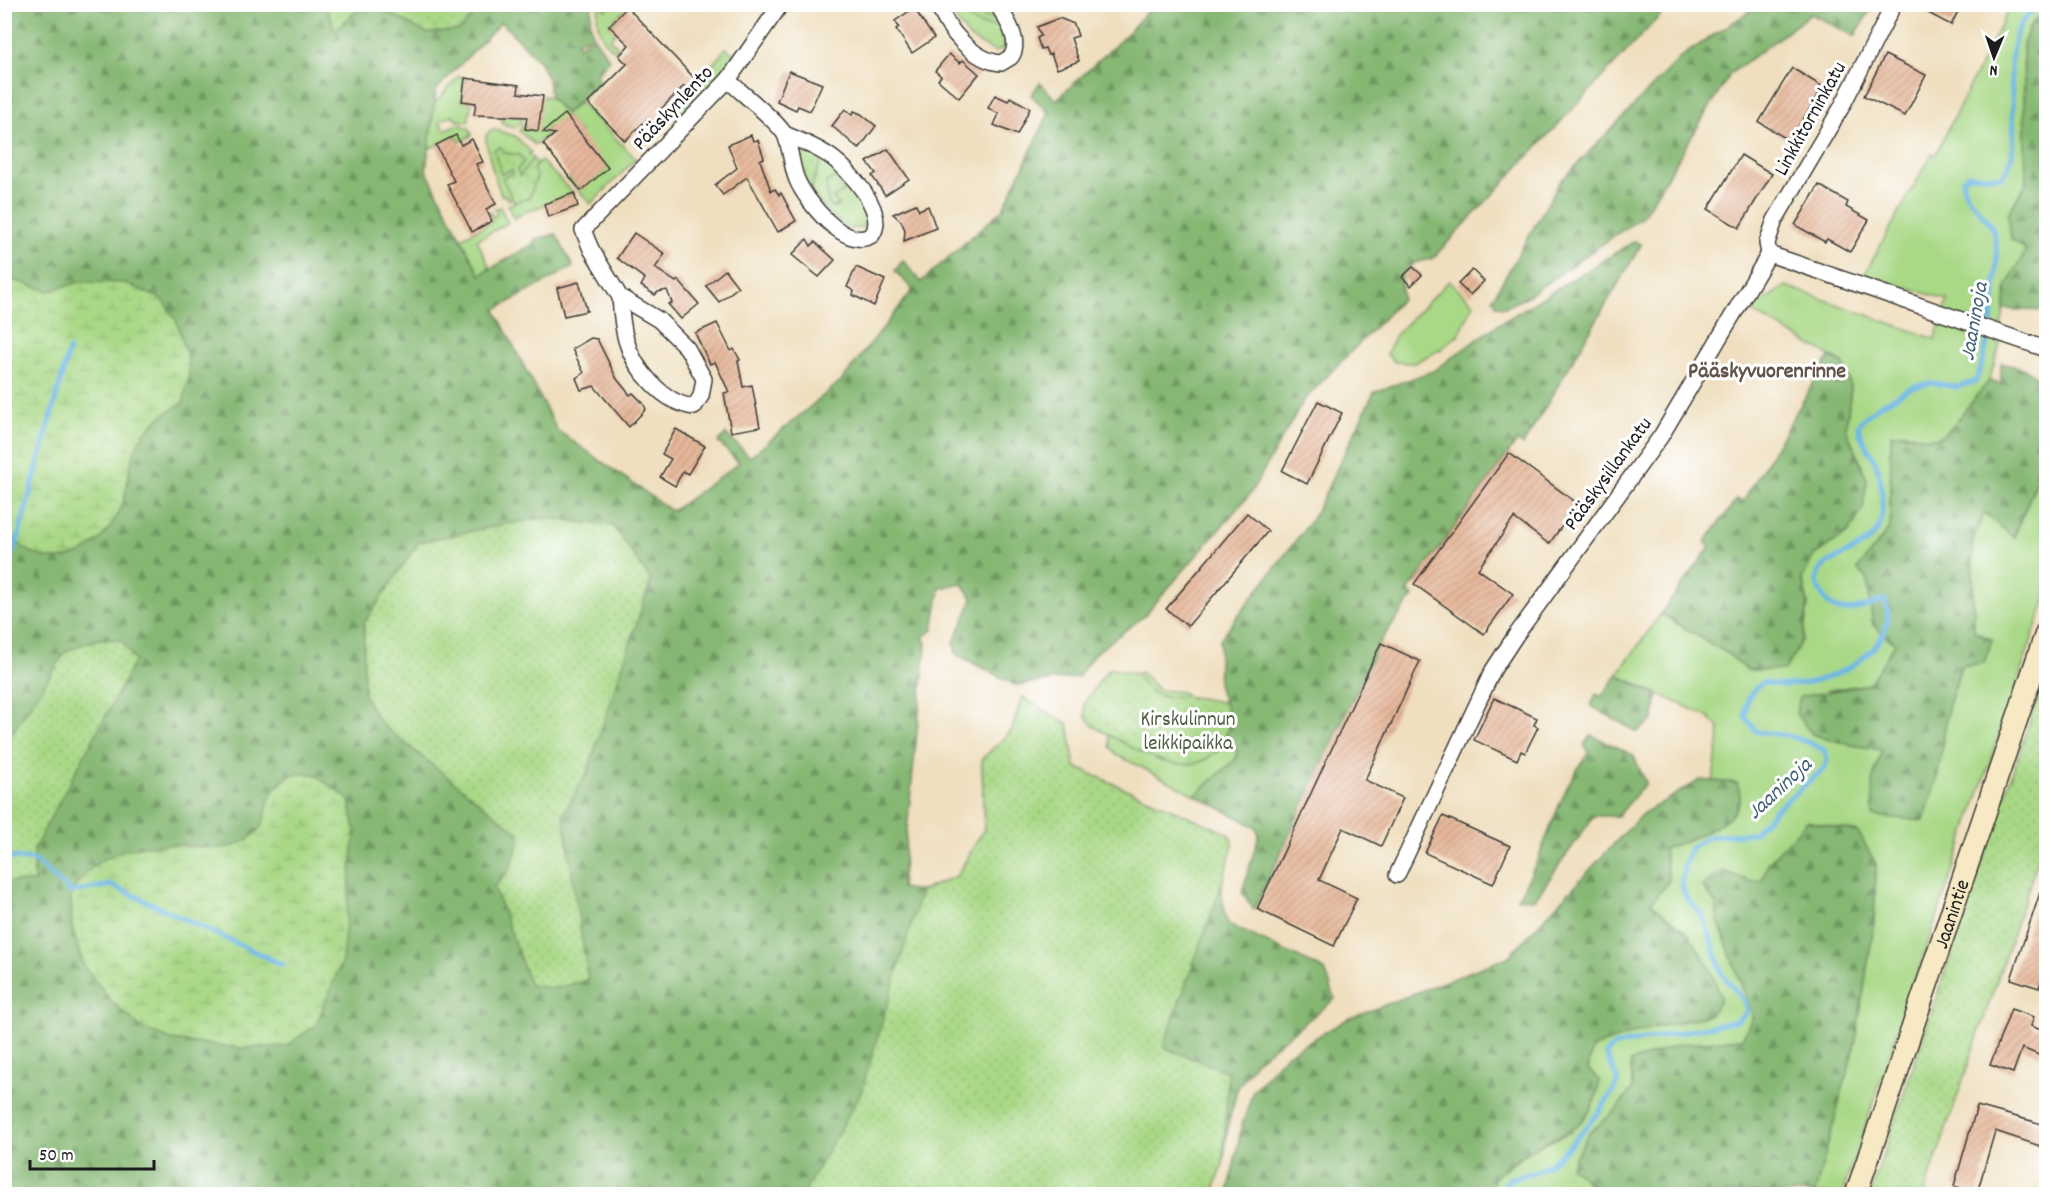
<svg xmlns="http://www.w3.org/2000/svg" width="2051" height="1199" font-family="Dekko,sans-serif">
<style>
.green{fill:#a9d886;stroke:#627a51;stroke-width:1.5;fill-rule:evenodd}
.forest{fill:url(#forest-firs);stroke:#516a48;stroke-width:1.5}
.wetland{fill:url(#wetland-marsh);stroke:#627a51;stroke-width:1.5}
.park{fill:url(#park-dots);stroke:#627a51;stroke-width:1.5}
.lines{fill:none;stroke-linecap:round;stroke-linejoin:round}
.stream{stroke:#6cb6e5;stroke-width:5}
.building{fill:url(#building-hatch)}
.minor-casing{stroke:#3c3934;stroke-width:18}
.secondary-casing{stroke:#3c3934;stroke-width:24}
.minor{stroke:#fff;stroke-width:15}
.secondary{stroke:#f6e9c3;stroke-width:21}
.labels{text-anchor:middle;stroke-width:6;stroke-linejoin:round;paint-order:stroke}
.street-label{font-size:21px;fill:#1c1c1c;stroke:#fff}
.park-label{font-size:21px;fill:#4d5e41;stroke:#fff}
.water-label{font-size:22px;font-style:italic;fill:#406176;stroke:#fff}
.neighbourhood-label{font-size:22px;font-weight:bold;fill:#635248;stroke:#fff}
</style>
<defs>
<pattern id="forest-firs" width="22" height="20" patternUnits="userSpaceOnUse" patternTransform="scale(1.5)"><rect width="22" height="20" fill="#86b873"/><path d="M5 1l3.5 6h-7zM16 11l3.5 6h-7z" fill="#6d955e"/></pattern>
<pattern id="wetland-marsh" width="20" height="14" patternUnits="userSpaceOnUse" patternTransform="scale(1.5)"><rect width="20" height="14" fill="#a9d886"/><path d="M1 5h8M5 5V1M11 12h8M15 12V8" fill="none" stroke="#91b973"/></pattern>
<pattern id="park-dots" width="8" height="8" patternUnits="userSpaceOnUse" patternTransform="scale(1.5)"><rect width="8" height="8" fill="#a9d886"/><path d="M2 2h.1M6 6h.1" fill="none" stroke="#91b973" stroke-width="1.8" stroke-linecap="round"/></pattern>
<pattern id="building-hatch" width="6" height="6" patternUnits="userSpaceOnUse" patternTransform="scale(1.5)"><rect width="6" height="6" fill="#e6b79a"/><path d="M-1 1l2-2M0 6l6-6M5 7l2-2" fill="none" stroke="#c59d84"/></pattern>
</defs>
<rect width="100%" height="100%" fill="#fff"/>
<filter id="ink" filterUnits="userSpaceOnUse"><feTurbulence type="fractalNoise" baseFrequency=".0167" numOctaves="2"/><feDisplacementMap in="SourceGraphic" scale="12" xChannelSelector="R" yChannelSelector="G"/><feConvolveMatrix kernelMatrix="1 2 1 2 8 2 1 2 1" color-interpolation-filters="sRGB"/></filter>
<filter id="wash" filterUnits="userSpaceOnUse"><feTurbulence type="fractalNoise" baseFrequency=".008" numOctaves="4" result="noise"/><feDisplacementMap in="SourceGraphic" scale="24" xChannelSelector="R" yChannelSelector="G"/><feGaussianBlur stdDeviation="1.35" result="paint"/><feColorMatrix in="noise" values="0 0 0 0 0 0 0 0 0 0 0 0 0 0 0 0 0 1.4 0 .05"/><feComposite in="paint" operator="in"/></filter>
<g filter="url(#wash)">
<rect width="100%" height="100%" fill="#efdfbf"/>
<g class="green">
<path d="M949 4C969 10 968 31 1001 25L1006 41 1005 48 995 52 970 38 945 6Z"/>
<path d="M609 5H629L609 25 616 32 610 39 619 48 615 51C601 41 594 24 599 6L606 10Z"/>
<path d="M975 5H988L997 18 987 19Z"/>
<path d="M2011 5H2046V16L2038 17 2023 44 2026 184 2008 214 2027 250 2007 285 1999 348 1989 381 1950 429 1939 438H1923L1905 432 1891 435 1890 528 1857 570 1867 578 1873 625 1896 644 1870 684 1827 690 1847 744 1882 750 1872 782 1948 708 1962 665 1992 640 1974 631 1972 542 1984 513 2014 537 2046 458V598L1842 1194H1814L1856 1039 1874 924 1876 864 1769 862 1761 882 1749 881 1724 871 1716 904 1718 920 1753 1016 1742 1039 1680 1044 1631 1062 1633 1089 1616 1110 1588 1134 1586 1182 1604 1194H1490L1495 1176 1533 1149 1571 1132 1593 1047 1644 1030 1690 936 1651 903 1669 881 1664 849C1684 841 1740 823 1740 797 1740 792 1738 787 1737 783L1713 781 1720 729 1709 717 1617 675 1661 614 1727 653 1747 670 1808 604 1802 579 1814 555 1849 532 1867 479 1846 429 1851 387 1843 363 1749 310 1786 286 1935 339 1948 300 1864 275 1932 154 1935 155Z"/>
<path d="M726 48 736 56 735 60 679 120 671 113 672 107 698 82Z"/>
<path d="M459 76 465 78 462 101 472 102 468 122 456 120 453 115 440 121 444 130 458 124 469 128 472 135 460 142 456 135 429 149 434 104Z"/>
<path d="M543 96 550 97 565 114 580 102 636 159 591 204 569 180 580 133 565 115 547 129 550 133 535 145 519 131 526 123 525 129 532 130Z"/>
<path d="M504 107 512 116 522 117 521 123 514 128 502 123Z"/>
<path d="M492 129 515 136 531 152 529 154 533 159 520 176 517 170 524 161 501 174 512 170 514 174 503 178 512 198 508 200 506 195 502 196C497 186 485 146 486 135Z"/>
<path d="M822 158C840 172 864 194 867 219L861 228 850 229 830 215 810 190ZM826 182 842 188 843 192 833 198 839 204 838 207H832L828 202Z"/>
<path d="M541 161 574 193 521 214 514 219 508 205 529 198 537 176 533 169Z"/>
<path d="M500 207 508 223 477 240 490 268 480 275 461 238 492 222 488 213 490 212 493 217 497 215 495 209Z"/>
<path d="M1449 281 1474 304 1459 334 1441 349 1414 363 1394 362 1387 354 1395 335Z"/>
<path d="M1141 672 1159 690 1182 692 1186 696C1164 700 1147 694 1136 674Z"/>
<path d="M1109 734 1162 762 1217 752 1225 738 1237 750 1236 759 1195 795 1117 755 1110 747Z"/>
</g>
<g class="forest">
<path d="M5 5H592L590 22 593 35 577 42 579 46 594 37 610 60 598 72 599 82 565 114 550 97 548 79 540 62 501 22 436 90 426 170 480 275 533 244 534 240 556 234 573 267 495 310 557 430 672 511 739 463 718 442 726 434 750 457 842 380 913 290 895 271 903 260 921 282 1003 209 1049 113 1031 95 1040 83 1056 100 1125 36 1153 5H1670L1433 258 1414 263 1401 275 1402 299 1304 400 1250 494 1144 616 1093 655 1078 677 1015 685 956 654 954 642 973 599 961 583 940 588 933 630 923 637 926 644 901 888 921 891 957 876 984 829 982 759 1012 730 1022 697 1068 724 1075 767 1229 834C1236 853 1223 867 1222 886 1221 899 1225 912 1228 924L1325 970 1335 999 1255 1062 1237 1089 1229 1121 1223 1165 1212 1194H5Z"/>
<path d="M1759 5H1873L1855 36 1811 14 1730 74 1643 216 1526 297 1505 307 1497 306 1493 298 1560 182 1682 56Z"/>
<path d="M2046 16V311L2004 309 2007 285 2026 250 2011 239 2008 214 2026 183 2023 44 2029 28 2038 17Z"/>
<path d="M1635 241 1641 245 1523 445 1517 441 1408 591 1413 596 1379 643 1254 910 1242 892 1259 835 1256 827 1195 795 1236 759 1237 750 1225 738 1228 728 1226 707 1218 687 1220 639 1313 518 1374 392 1433 371 1496 326Z"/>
<path d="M1829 357 1843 363 1851 387 1846 429 1867 479 1863 509 1849 532 1814 555 1802 579 1808 604 1803 639 1785 670H1747L1727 653 1661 614 1710 547 1705 542 1737 499 1743 502Z"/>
<path d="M2001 363 2025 369 2038 378 2046 402V458L2013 537 1984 513 1972 542 1974 631 1992 640 1984 663 1961 666 1948 708 1938 774 1924 821 1873 816 1872 782 1882 750 1847 744 1812 734 1796 714 1800 697 1869 684 1895 644 1873 625 1867 578 1857 570 1890 528 1891 434C1910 431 1918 440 1936 438 1950 436 1977 393 1989 381L2001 384Z"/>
<path d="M1617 675 1658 696 1653 720 1637 732 1591 706 1596 694 1601 697Z"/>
<path d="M1591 735 1633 755 1646 783 1618 816H1594L1535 899 1517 898C1548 853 1554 795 1589 753L1584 745Z"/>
<path d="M1700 780 1737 783C1738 787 1740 792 1740 797 1740 823 1685 841 1664 849L1669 881 1651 903 1690 936 1710 968 1721 998 1710 1015 1644 1030 1593 1047 1588 1069 1600 1080C1591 1129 1571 1128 1533 1149 1520 1156 1507 1167 1495 1176L1490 1194H1228L1241 1129 1253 1091 1286 1055 1346 1020 1508 957 1642 814Z"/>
<path d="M1807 821 1858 832 1876 864 1874 924 1856 1039 1815 1193 1604 1194 1570 1167 1588 1134 1616 1110 1632 1089 1631 1062 1680 1044 1742 1039 1753 1017 1718 920 1716 904 1702 886 1723 871 1749 881H1761L1769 862Z"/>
</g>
<g class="wetland">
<path d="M4 277 47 291 81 282 125 283 163 300 177 322 188 359 189 379 183 403C165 412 149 424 139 442 128 460 130 485 122 505 105 549 58 579 17 542 12 537 8 528 5 523Z"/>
<path d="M294 774H314L349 800 355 830 342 961 316 1025 286 1046 242 1048 171 1040 140 1027 113 1003 83 965 72 927 71 892C78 883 86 871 96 864 125 844 159 843 193 846 207 848 226 850 239 844 284 824 250 795 294 774Z"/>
</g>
<g class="park">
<path d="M326 5V4L364 5 335 30Z"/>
<path d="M373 5H482L460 30 427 33Z"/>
<path d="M951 5H975L987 19 997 18 1001 25C974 30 970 15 951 5Z"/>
<path d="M501 147 505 153 519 155 524 161 517 170 520 176 533 159 537 163 533 169 537 176 529 198 514 202 502 178 513 174 512 170 501 174 494 150Z"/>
<path d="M798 150 822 158 810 190 799 165Z"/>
<path d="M837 176 843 192 833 198 839 205 832 207 828 202 826 182Z"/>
<path d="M546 518 613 526 651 580 587 773 563 814 588 980 556 988 530 985 494 887 510 870 521 835 386 728 376 717 364 695V623L419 542 512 523Z"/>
<path d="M97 639 121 640 135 661 34 849V882H5V744L66 651Z"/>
<path d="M1111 669 1136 674 1151 692 1162 697 1186 696 1223 702C1230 714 1230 729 1223 741 1194 793 1129 745 1093 726L1086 717 1084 704 1107 670Z"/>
<path d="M2046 673V836L1924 1194H1870Z"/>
<path d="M1022 697 1068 724 1075 767 1229 834 1233 845 1220 890 1163 1047 1228 1072 1223 1165 1212 1194H803L861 1093 921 891 957 876 984 829 982 759 1012 730Z"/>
</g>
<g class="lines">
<g class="stream">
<path d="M4 572 17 542 69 350"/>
<path d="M4 857 34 860 71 892 111 885 283 965"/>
<path d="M1499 1194 1509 1179C1519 1176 1530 1174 1540 1170 1561 1160 1611 1102 1618 1080L1606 1054 1614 1046 1737 1021 1747 1012 1744 1001 1722 974 1707 927 1701 914 1685 896 1682 885 1684 866 1691 848 1707 837 1754 833 1776 809 1825 768 1827 759 1824 750C1801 737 1782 734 1757 732L1745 717C1746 700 1749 692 1764 682 1808 697 1905 656 1885 600 1864 605 1840 622 1824 598 1792 550 1878 564 1882 516 1883 503 1882 482 1878 470 1874 452 1861 445 1858 424L1877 407 1914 386 1934 383 1956 387 1975 382C1989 355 2004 257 1992 228 1984 211 1960 197 1963 179L1968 175 2002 177C2035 142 1981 37 2042 4"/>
</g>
</g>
<g id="blocks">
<g class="building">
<path d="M1911 4H1962L1951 25Z"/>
<path d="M627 7 698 82 689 91 684 86 658 112 662 116 653 126 647 119 625 141 588 103 627 64 619 56 629 45 609 26Z"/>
<path d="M914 8 934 38 912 53 896 29 899 27 895 21Z"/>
<path d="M1059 18 1074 24 1078 36 1071 38 1079 61 1057 69 1051 54 1048 55 1045 48 1041 49 1037 38 1041 36 1037 27Z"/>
<path d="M949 54 960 63 963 60 979 74 959 98 938 80 941 76 935 71Z"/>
<path d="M1885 55 1926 75 1905 116 1864 96Z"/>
<path d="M1792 68 1823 87 1790 141 1759 122Z"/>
<path d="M789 71 822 84 810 111 798 106 796 110 777 101Z"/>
<path d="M465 78 519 85 518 93 543 96 538 131 525 129 527 117 474 115 476 103 462 101Z"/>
<path d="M995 95 1008 101 1010 97 1030 108 1017 135 994 125 999 114 988 108Z"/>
<path d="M845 109 852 115 854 111 861 114 876 126 859 149 832 126Z"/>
<path d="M565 114 608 168 581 191 543 144 555 134 543 132Z"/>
<path d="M456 135 461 145 472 139 483 162 476 164 496 204 486 209 492 221 472 232 447 184 454 181 436 145Z"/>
<path d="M751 135 753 141 758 140 764 158 760 160 771 191 775 189 779 195 781 193 796 221 778 232 747 177 723 195 715 185 737 168 728 145Z"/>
<path d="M888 149 909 179 885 195 872 176 876 173 867 162Z"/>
<path d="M1741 155 1772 174 1739 228 1708 209Z"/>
<path d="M1819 185 1848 202 1846 207 1869 220 1850 252 1827 239 1825 242 1795 225Z"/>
<path d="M574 193 578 206 548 217 544 204Z"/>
<path d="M916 204 919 210 928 206 936 228 904 241 905 230 901 221 893 214Z"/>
<path d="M634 233 665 254 655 268 676 282 678 280 699 304 681 319 668 304 672 303 667 290 658 292 655 295 641 286 645 279 617 258Z"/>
<path d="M807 239 811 246 815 242 835 260 819 277 792 255Z"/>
<path d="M856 267 885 280 874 306 853 295 854 291 847 287Z"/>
<path d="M1413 267 1422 275 1411 286 1402 277Z"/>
<path d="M725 270 738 287 719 302 706 286Z"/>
<path d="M1472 270 1484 281 1470 295 1458 284Z"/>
<path d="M579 282 587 311 564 316 557 288Z"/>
<path d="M717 323 731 351 734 349 740 360 738 361 743 387 752 385 760 427 731 432 724 393 729 392 715 362 710 364 695 333Z"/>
<path d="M591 338 597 339 617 379 630 395 633 393 643 403 646 409 629 427 594 386 581 390 576 378 584 373 572 349Z"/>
<path d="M1318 401 1342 413 1307 484 1282 471Z"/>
<path d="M676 429 705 446 688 474 683 471 675 486 660 477 671 459 662 454Z"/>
<path d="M1509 453 1578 504 1549 544 1514 518 1478 569 1513 594 1484 634 1414 584Z"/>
<path d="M1247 513 1268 531 1188 626 1166 609Z"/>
<path d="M1381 643 1420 661 1365 780 1403 798 1381 846 1343 828 1319 880 1357 898 1334 946 1257 909Z"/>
<path d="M1494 698 1537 718 1534 725 1538 727 1525 753 1521 751 1517 760 1474 740Z"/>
<path d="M1443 816 1510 846 1493 884 1425 853Z"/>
<path d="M2044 881 2046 882V965L2039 988 2011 979Z"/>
<path d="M2011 1009 2034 1017 2031 1026 2046 1032V1058L2022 1048 2013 1073 1990 1065Z"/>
<path d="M1977 1106 2046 1125V1148L1995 1131 1977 1193 1954 1186Z"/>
</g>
</g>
</g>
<g filter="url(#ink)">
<use href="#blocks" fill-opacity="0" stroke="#3c3934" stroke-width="1.5"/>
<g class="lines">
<g class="minor-casing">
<g id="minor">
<path d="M938 4C946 29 974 61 1001 63L1011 57C1022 42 1006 18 997 4"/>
<path d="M728 80C740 92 779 122 785 135 791 148 791 166 797 180 806 201 846 252 872 235 888 212 849 170 831 157 817 147 801 141 785 134"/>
<path d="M1769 254 2046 349"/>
<path d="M1769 254 1767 243 1775 220 1841 108 1894 4"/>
<path d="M620 297C621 311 622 326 626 340 634 369 663 403 694 407L701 396 704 379 687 348 659 320 620 297 591 249 583 230 728 80 781 4"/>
<path d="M1397 875 1493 670 1516 635 1661 436 1769 254"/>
</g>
</g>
<g class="secondary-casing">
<g id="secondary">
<path id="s1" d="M1856 1194 2046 633"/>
</g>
</g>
<use href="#minor" class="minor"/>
<use href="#secondary" class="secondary"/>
</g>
</g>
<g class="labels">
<g class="street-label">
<text transform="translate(672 107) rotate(-47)" y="7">Pääskynlento</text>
<text transform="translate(1809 118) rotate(-61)" y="7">Linkkitorninkatu</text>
<text transform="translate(1607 473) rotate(-54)" y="7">Pääskysillankatu</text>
<text dy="7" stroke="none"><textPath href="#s1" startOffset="296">Jaanintie</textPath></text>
</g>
<g class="park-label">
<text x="1188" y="725">Kirskulinnun<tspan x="1188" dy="24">leikkipaikka</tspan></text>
</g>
<g class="water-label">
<text transform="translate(1972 321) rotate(-80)" y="8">Jaaninoja</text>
<text transform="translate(1778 787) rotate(-43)" y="8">Jaaninoja</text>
</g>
<g class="neighbourhood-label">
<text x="1767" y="377">Pääskyvuorenrinne</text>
</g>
</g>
<rect width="2051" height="1199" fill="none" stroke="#fff" stroke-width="24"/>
<g transform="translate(1994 57) rotate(182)" stroke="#ffffff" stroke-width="4.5" paint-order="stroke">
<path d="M0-4.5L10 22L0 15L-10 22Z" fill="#1c1c1c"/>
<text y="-9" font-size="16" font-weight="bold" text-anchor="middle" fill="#1c1c1c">N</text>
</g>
<path d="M30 1160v9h124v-9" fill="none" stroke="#1c1c1c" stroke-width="3"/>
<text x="39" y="1160" font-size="18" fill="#1c1c1c" stroke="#ffffff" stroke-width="4.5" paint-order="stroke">50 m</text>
</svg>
